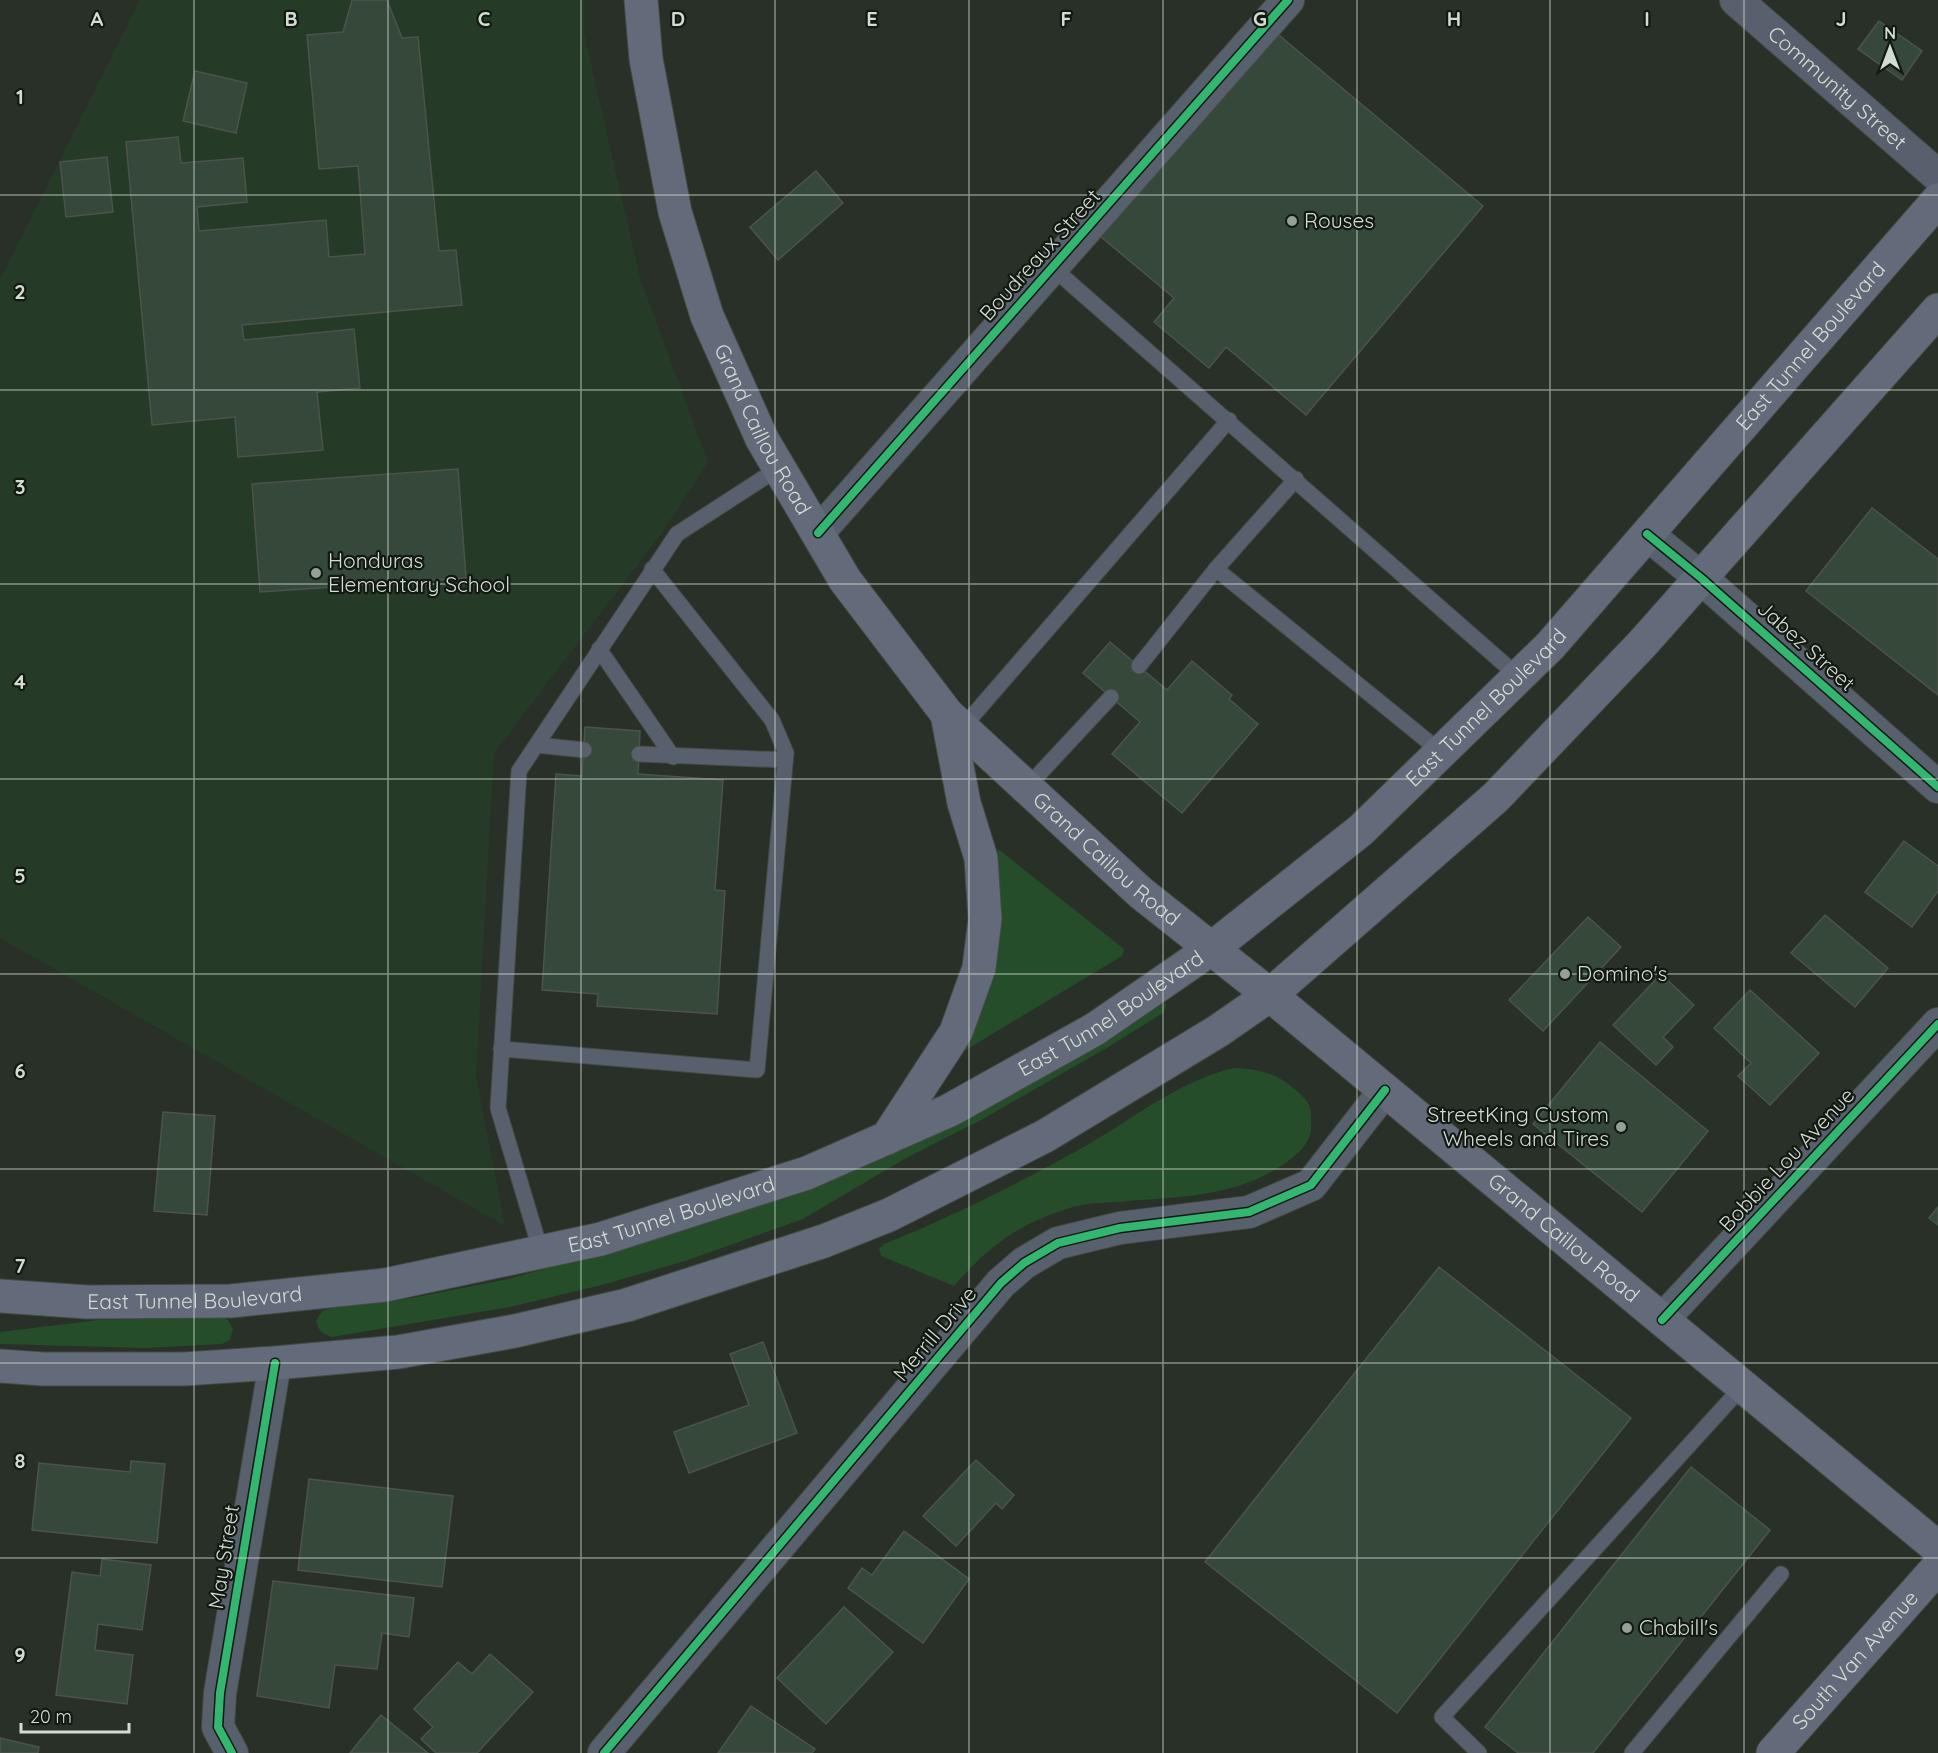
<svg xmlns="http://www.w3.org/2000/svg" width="1938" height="1753" font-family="Quicksand,sans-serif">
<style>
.built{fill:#263a28}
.green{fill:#254d29}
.building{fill:#36483a;stroke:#4c534c;stroke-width:1.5}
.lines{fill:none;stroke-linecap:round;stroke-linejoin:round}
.lane-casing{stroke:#444b44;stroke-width:17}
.street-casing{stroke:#444b44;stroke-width:34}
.secondary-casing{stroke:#444b44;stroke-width:35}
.lane{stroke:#59606d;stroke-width:15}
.street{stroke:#59606d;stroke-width:32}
.secondary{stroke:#636b7b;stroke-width:33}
.cycleway-casing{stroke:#121912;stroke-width:11}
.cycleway{stroke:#33b770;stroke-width:8}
.grid{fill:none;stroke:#d3dcd3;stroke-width:1.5;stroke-opacity:0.55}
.poi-dot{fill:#97a097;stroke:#121912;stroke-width:2}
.labels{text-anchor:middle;stroke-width:4.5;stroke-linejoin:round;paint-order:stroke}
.street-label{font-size:21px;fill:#d3dcd3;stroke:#121912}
.poi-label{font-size:21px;fill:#d3dcd3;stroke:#121912;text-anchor:start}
.grid-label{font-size:20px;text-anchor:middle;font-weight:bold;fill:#d3dcd3;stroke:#121912;stroke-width:4.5;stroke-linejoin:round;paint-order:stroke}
</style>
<rect width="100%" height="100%" fill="#283028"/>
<path class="built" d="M140 0H584V33L640 278 708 462 664 530 494 753 476 1076 505 1226 0 938V279Z"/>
<g class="green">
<path d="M998 849 1124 949 1122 956 964 1051 960 1047Z"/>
<path d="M1160 1003 1167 1004 1163 1013 1110 1046 981 1120 908 1157 803 1219 685 1261 602 1285 510 1307 332 1337C322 1334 319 1331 316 1321L322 1311 331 1308 411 1298 508 1279 702 1225 803 1190Z"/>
<path d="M1234 1068C1257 1069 1274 1072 1292 1087 1311 1102 1312 1106 1311 1129 1310 1144 1296 1156 1284 1164 1238 1196 1182 1197 1127 1201 1109 1203 1091 1202 1073 1207 1018 1224 992 1243 954 1286L881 1256 879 1249 884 1244C954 1216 1023 1181 1089 1144 1135 1117 1181 1080 1234 1068Z"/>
<path d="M220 1317 228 1320 233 1329 230 1340 222 1344 145 1348 0 1344V1332L99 1320Z"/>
</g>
<g class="building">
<path d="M352 0H387L402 38 418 37 439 251 456 250 462 305 242 325 244 340 354 329 360 388 317 392 323 450 238 457 235 417 152 425 126 142 178 137 181 163 243 158 247 202 197 207 199 231 326 220 329 257 365 254 358 166 319 169 307 35 343 32Z"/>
<path d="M1879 21 1922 51 1902 80 1858 49Z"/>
<path d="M1274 31 1483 206 1306 415 1226 347 1209 368 1154 322 1174 298 1100 236Z"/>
<path d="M195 71 247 83 236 133 183 121Z"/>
<path d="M107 157 113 212 66 217 60 162Z"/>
<path d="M816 171 843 203 778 260 750 227Z"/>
<path d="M458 469 466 578 260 592 252 484Z"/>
<path d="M1872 508 1938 559V695L1806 591Z"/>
<path d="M1110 642 1167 690 1192 661 1232 695 1229 699 1258 724 1182 813 1112 754 1140 722 1083 673Z"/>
<path d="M585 727 640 731 638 774 723 780 715 890 725 891 717 1014 597 1006 598 994 542 990 556 774 582 776Z"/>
<path d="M1904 841 1938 866V891L1912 927 1865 892Z"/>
<path d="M1825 915 1888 968 1855 1007 1791 953Z"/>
<path d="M1588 917 1621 947 1543 1031 1509 1000Z"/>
<path d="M1661 974 1694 1005 1663 1037 1673 1047 1656 1065 1613 1025Z"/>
<path d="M1750 990 1819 1053 1770 1105 1738 1076 1751 1063 1714 1028Z"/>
<path d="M1600 1042 1708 1131 1642 1212 1533 1124Z"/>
<path d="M163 1112 215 1116 207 1215 154 1211Z"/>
<path d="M1938 1207V1225L1929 1218Z"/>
<path d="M1439 1267 1631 1418 1397 1713 1205 1562Z"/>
<path d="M763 1342 797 1433 689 1473 674 1432 749 1405 730 1354Z"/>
<path d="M976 1460 1014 1495 1002 1509 996 1503 956 1546 923 1516Z"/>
<path d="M131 1461 165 1464 157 1543 32 1530 39 1463 130 1472Z"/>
<path d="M1691 1467 1770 1530 1593 1753H1518L1485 1727Z"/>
<path d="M309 1479 453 1496 442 1587 298 1570Z"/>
<path d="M904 1531 969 1579 923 1643 848 1588 862 1568 872 1575Z"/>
<path d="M102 1559 151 1565 142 1630 98 1624 95 1650 133 1655 127 1704 56 1695 72 1572 100 1576Z"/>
<path d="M273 1581 414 1598 409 1637 382 1633 377 1669 335 1665 329 1708 257 1696Z"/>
<path d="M844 1607 893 1652 826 1724 777 1678Z"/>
<path d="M490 1654 533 1692 477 1753H436L421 1739 433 1727 414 1709 458 1662 472 1674Z"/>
<path d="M751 1706 815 1749 812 1753H718Z"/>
<path d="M381 1715 428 1753H350Z"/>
<path d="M0 1738 39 1747 38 1753H0Z"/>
</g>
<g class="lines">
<g class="lane-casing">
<g id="lane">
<path d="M1053 268 1519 677"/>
<path d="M1216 569 1441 752"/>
<path d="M599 649 673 757"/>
<path d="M1139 666 1216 569 1296 479"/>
<path d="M962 728 1229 420"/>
<path d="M537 745 584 750"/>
<path d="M639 754 785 760"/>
<path d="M1027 787 1111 697"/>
<path d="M501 1049 757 1070 786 753 772 720 652 569"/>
<path d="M541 1252 498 1108 519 771 677 534 779 468"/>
<path d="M1479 1753 1442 1717 1742 1387"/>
<path d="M1632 1753 1781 1574"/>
</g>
</g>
<g class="street-casing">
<g id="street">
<path id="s1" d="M1736 0 1938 176"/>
<path d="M818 533 1288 0"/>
<path d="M1647 534 1701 578 1938 787"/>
<path d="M1662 1320 1938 1024"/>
<path d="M232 1753 218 1727 220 1693 275 1363"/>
<path d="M604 1753 1001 1283 1024 1263 1058 1243 1120 1228 1249 1212 1311 1185 1385 1090"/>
</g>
</g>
<g class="secondary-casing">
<g id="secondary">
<path id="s2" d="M641 0 646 59 675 212 707 316 762 439 845 580 947 714 1141 893 1270 995 1938 1548"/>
<path d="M887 1138 956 1032 979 968 985 919 981 858 964 803 947 714"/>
<path id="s3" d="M0 1296 87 1302 231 1301 385 1285 601 1239 807 1173 950 1110 1095 1029 1211 949 1361 830 1550 646 1938 200"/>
<path d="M0 1366 43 1369H184L275 1363 398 1352 515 1331 627 1305 824 1241 889 1215 1045 1136 1218 1031 1270 995 1496 797 1643 643 1938 310"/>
<path id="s4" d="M1773 1753 1938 1567"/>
</g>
</g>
<use href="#lane" class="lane"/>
<use href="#street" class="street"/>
<use href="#secondary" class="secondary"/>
<g class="cycleway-casing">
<g id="cycleway">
<path d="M818 533 1288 0"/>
<path d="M1647 534 1701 578 1938 787"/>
<path d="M1662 1320 1938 1024"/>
<path d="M232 1753 218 1727 220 1693 275 1363"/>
<path d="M604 1753 1001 1283 1024 1263 1058 1243 1120 1228 1249 1212 1311 1185 1385 1090"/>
</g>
</g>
<use href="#cycleway" class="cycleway"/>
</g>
<path class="grid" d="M194 0V1753M388 0V1753M581 0V1753M775 0V1753M969 0V1753M1163 0V1753M1357 0V1753M1550 0V1753M1744 0V1753M0 195H1938M0 390H1938M0 584H1938M0 779H1938M0 974H1938M0 1169H1938M0 1363H1938M0 1558H1938"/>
<g class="poi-dot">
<circle cx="1292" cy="221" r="6"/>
<circle cx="316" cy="573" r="6"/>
<circle cx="1565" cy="974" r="6"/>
<circle cx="1621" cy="1127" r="6"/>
<circle cx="1627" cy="1628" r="6"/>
</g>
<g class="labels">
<g class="street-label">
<text dy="7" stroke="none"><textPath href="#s1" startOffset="134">Community Street</textPath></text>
<text transform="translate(1040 255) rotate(-48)" y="7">Boudreaux Street</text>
<text dy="7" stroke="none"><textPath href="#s3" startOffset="2139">East Tunnel Boulevard</textPath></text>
<text dy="7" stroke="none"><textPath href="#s2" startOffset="450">Grand Caillou Road</textPath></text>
<text transform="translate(1806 646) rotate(42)" y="7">Jabez Street</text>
<text dy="7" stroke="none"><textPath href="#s3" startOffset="1653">East Tunnel Boulevard</textPath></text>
<text dy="7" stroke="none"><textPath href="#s2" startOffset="1006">Grand Caillou Road</textPath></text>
<text dy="7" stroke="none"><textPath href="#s3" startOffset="1167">East Tunnel Boulevard</textPath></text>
<text transform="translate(1787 1160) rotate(-47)" y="7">Bobbie Lou Avenue</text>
<text dy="7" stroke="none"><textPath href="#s3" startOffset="681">East Tunnel Boulevard</textPath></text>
<text dy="7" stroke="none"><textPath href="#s2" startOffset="1600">Grand Caillou Road</textPath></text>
<text dy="7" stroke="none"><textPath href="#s3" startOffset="195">East Tunnel Boulevard</textPath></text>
<text transform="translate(935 1334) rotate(-50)" y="7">Merrill Drive</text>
<text transform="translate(224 1557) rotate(-81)" y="7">May Street</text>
<text dy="7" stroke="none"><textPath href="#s4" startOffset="124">South Van Avenue</textPath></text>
</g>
<g class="poi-label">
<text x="1304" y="228">Rouses</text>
<text x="328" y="568">Honduras<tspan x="328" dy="24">Elementary School</tspan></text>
<text x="1577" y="981">Domino's</text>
<text x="1609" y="1122" text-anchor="end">StreetKing Custom<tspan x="1609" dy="24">Wheels and Tires</tspan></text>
<text x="1639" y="1635">Chabill's</text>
</g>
</g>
<g class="grid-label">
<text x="97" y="26">A</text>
<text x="291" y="26">B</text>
<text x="484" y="26">C</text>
<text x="678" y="26">D</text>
<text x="872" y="26">E</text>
<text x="1066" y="26">F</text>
<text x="1260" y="26">G</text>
<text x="1454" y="26">H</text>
<text x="1647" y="26">I</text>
<text x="1841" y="26">J</text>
<text x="20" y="104">1</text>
<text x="20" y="299">2</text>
<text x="20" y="494">3</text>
<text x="20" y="689">4</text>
<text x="20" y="883">5</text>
<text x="20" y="1078">6</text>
<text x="20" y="1273">7</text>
<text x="20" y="1468">8</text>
<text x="20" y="1662">9</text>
</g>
<g transform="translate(1890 48)" stroke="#121912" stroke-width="4.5" paint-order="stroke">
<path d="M0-4.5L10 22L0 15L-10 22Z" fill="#d3dcd3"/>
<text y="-9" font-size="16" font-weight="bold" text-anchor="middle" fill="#d3dcd3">N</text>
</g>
<path d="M21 1723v9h108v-9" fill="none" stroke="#d3dcd3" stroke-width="3"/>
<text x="30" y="1723" font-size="18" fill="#d3dcd3" stroke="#121912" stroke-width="4.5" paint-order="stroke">20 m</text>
</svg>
